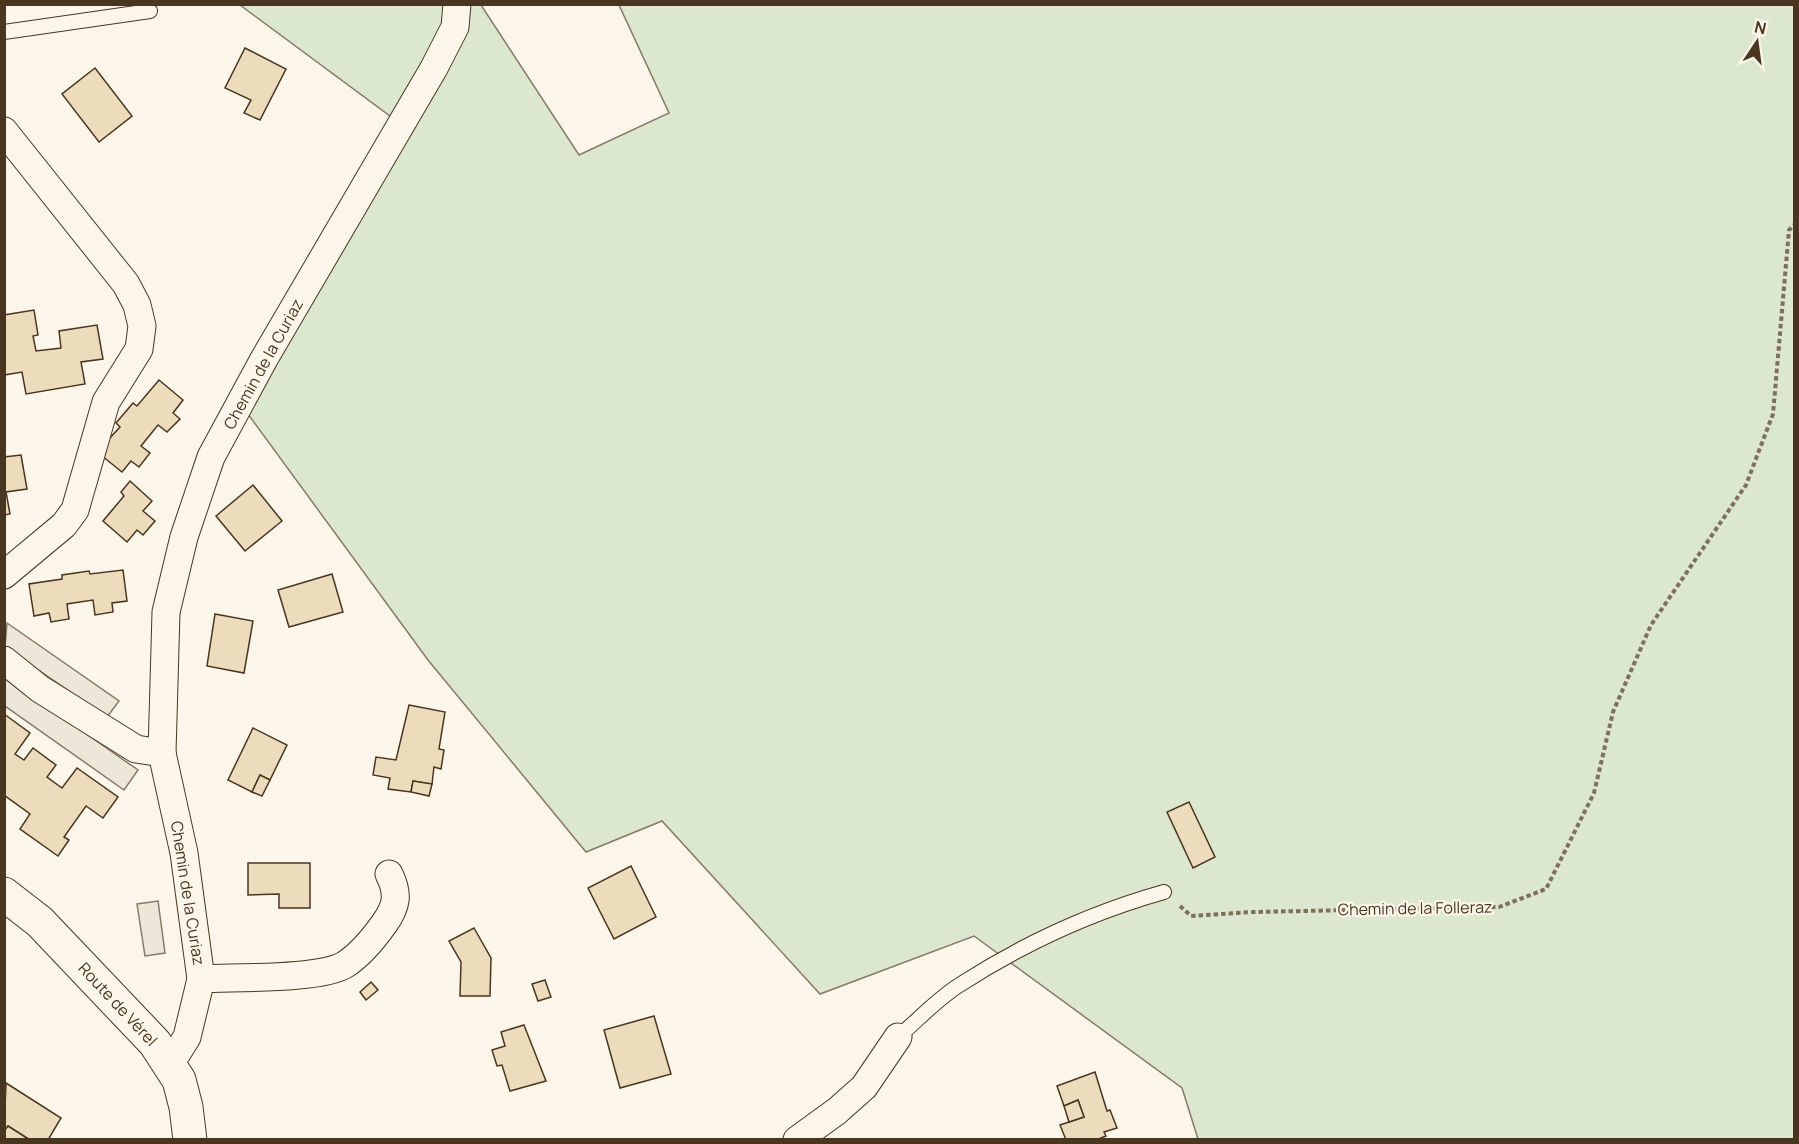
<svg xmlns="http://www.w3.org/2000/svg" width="1799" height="1144" font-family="Manrope,sans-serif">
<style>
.green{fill:#dce7d0;stroke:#887966;stroke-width:1.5}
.parking{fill:#ede7d9;stroke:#887966;stroke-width:1.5}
.building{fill:#ecdcbc;stroke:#4a3520;stroke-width:1.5}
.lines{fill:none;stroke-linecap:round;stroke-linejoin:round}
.service-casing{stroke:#4a3520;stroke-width:16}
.minor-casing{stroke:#4a3520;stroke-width:29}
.tertiary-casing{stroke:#4a3520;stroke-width:35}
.path{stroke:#7f6f5c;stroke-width:4;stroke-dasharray:4.5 3;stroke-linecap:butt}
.service{stroke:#fbf6e9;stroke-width:14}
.minor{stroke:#fbf6e9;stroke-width:27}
.tertiary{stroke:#fbf6e9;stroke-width:33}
.labels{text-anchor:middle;stroke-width:4.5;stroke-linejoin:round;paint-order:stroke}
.street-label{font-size:16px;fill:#4a3520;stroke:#fbf6e9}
</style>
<rect width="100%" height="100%" fill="#fbf6e9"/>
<path class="green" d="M240 5H481L579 155 669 113 619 5H1794V1139H1198L1182 1088 974 936 820 994 662 821 586 852 428 660 234 395 398 122Z"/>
<g class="parking">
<path d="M7 623 119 701 107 717 5 647Z"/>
<path d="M5 677 138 770 124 790 5 706Z"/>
<path d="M158 901 165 953 145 956 137 904Z"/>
</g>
<g class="building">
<path d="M245 48 286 69 260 120 244 113 251 100 225 88Z"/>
<path d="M95 68 132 116 99 142 62 94Z"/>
<path d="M34 310 38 335 33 336 36 351 61 348 59 331 97 325 103 359 81 362 85 384 26 394 22 372 4 375V315Z"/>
<path d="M159 380 183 400 173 413 180 419 167 432 158 425 141 446 150 453 139 467 131 461 122 472 97 452 120 427 116 423 133 403 137 406Z"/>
<path d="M21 455 27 489 6 492 10 514 4 515V457Z"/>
<path d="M130 481 152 501 143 511 155 521 143 535 137 530 127 542 103 521 124 496 121 492Z"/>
<path d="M253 485 282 521 245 551 216 516Z"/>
<path d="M123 570 127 601 112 603 113 612 95 615 93 600 67 604 69 619 51 622 49 613 34 616 29 584 62 579V575L89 571 90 574Z"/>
<path d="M332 574 343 612 289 627 278 590Z"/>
<path d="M215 614 253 621 244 673 207 666Z"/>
<path d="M409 705 445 712 439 749 444 750 441 769 434 767 432 784 413 781 411 792 388 789 390 778 373 775 376 757 396 760Z"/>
<path d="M4 714 30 733 15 754 24 760 33 748 56 765 47 777 62 788 77 768 118 797 103 818 86 806 64 837 69 840 58 856 20 829 30 814 4 795Z"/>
<path d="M253 728 287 745 270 780 260 775 252 792 228 780Z"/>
<path d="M260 775 270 780 262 796 252 792Z"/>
<path d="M413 781 432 784 429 796 411 792Z"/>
<path d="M1189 802 1215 857 1193 868 1167 812Z"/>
<path d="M248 863H310V908H279V894L248 895Z"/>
<path d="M631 866 656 917 614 939 588 888Z"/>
<path d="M474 928 491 958 490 996H460L461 962 449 941Z"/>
<path d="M545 980 551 997 538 1001 532 984Z"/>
<path d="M371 982 378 990 366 1000 360 992Z"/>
<path d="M654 1016 671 1074 620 1088 604 1030Z"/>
<path d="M524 1025 546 1081 510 1091 502 1065 497 1066 492 1050 505 1046 501 1032Z"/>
<path d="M1095 1072 1107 1111 1110 1110 1117 1128 1104 1132 1106 1136 1096 1140H1066L1060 1125 1084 1117 1078 1100 1064 1106 1057 1086Z"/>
<path d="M6 1083 61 1118 48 1140H30L8 1126 4 1131Z"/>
<path d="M1078 1100 1084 1117 1069 1122 1064 1106Z"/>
<path d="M8 1126 30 1140H4V1131Z"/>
</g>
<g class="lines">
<g class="service-casing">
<g id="service">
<path d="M4 32 150 11"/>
<path d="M898 1037C918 1020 938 998 961 984 1023 944 1093 912 1164 892"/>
</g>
</g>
<g class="minor-casing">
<g id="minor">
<path d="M4 131 126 284 137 305 142 326 139 349 106 402 75 510 64 525 4 575"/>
<path d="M4 660 40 689 136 749 162 753"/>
<path d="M201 979C233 977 322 980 346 964 361 954 374 938 384 924 397 906 399 894 389 874"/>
<path d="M167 1060 177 1053 187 1037 201 979 184 853 162 753 166 612 184 537 211 457 264 359 434 68 455 27 457 4"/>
<path d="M797 1140 837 1111 864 1087 898 1037"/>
</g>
</g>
<g class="tertiary-casing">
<path id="tertiary" d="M4 894 40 922 155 1043 179 1080 186 1107 190 1140"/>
</g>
<path class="path" d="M1180 906 1191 916 1253 912 1499 907 1546 889 1594 793 1613 712 1651 625 1746 485 1773 414 1789 230 1794 225"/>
<use href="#service" class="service"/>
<use href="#minor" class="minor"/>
<use href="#tertiary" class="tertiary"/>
</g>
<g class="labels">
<g class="street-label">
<text transform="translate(263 364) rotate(-61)" y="6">Chemin de la Curiaz</text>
<text transform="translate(188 893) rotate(81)" y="6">Chemin de la Curiaz</text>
<text transform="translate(1415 908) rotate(-1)" y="6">Chemin de la Folleraz</text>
<text transform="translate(118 1004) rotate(47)" y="6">Route de Vérel</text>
</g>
</g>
<rect width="1799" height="1144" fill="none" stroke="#4a3520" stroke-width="12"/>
<g transform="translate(1757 42) rotate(13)" stroke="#fbf6e9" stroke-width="4.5" paint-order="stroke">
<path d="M0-4.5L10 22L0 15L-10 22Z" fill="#4a3520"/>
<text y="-9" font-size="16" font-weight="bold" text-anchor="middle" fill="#4a3520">N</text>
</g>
</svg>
